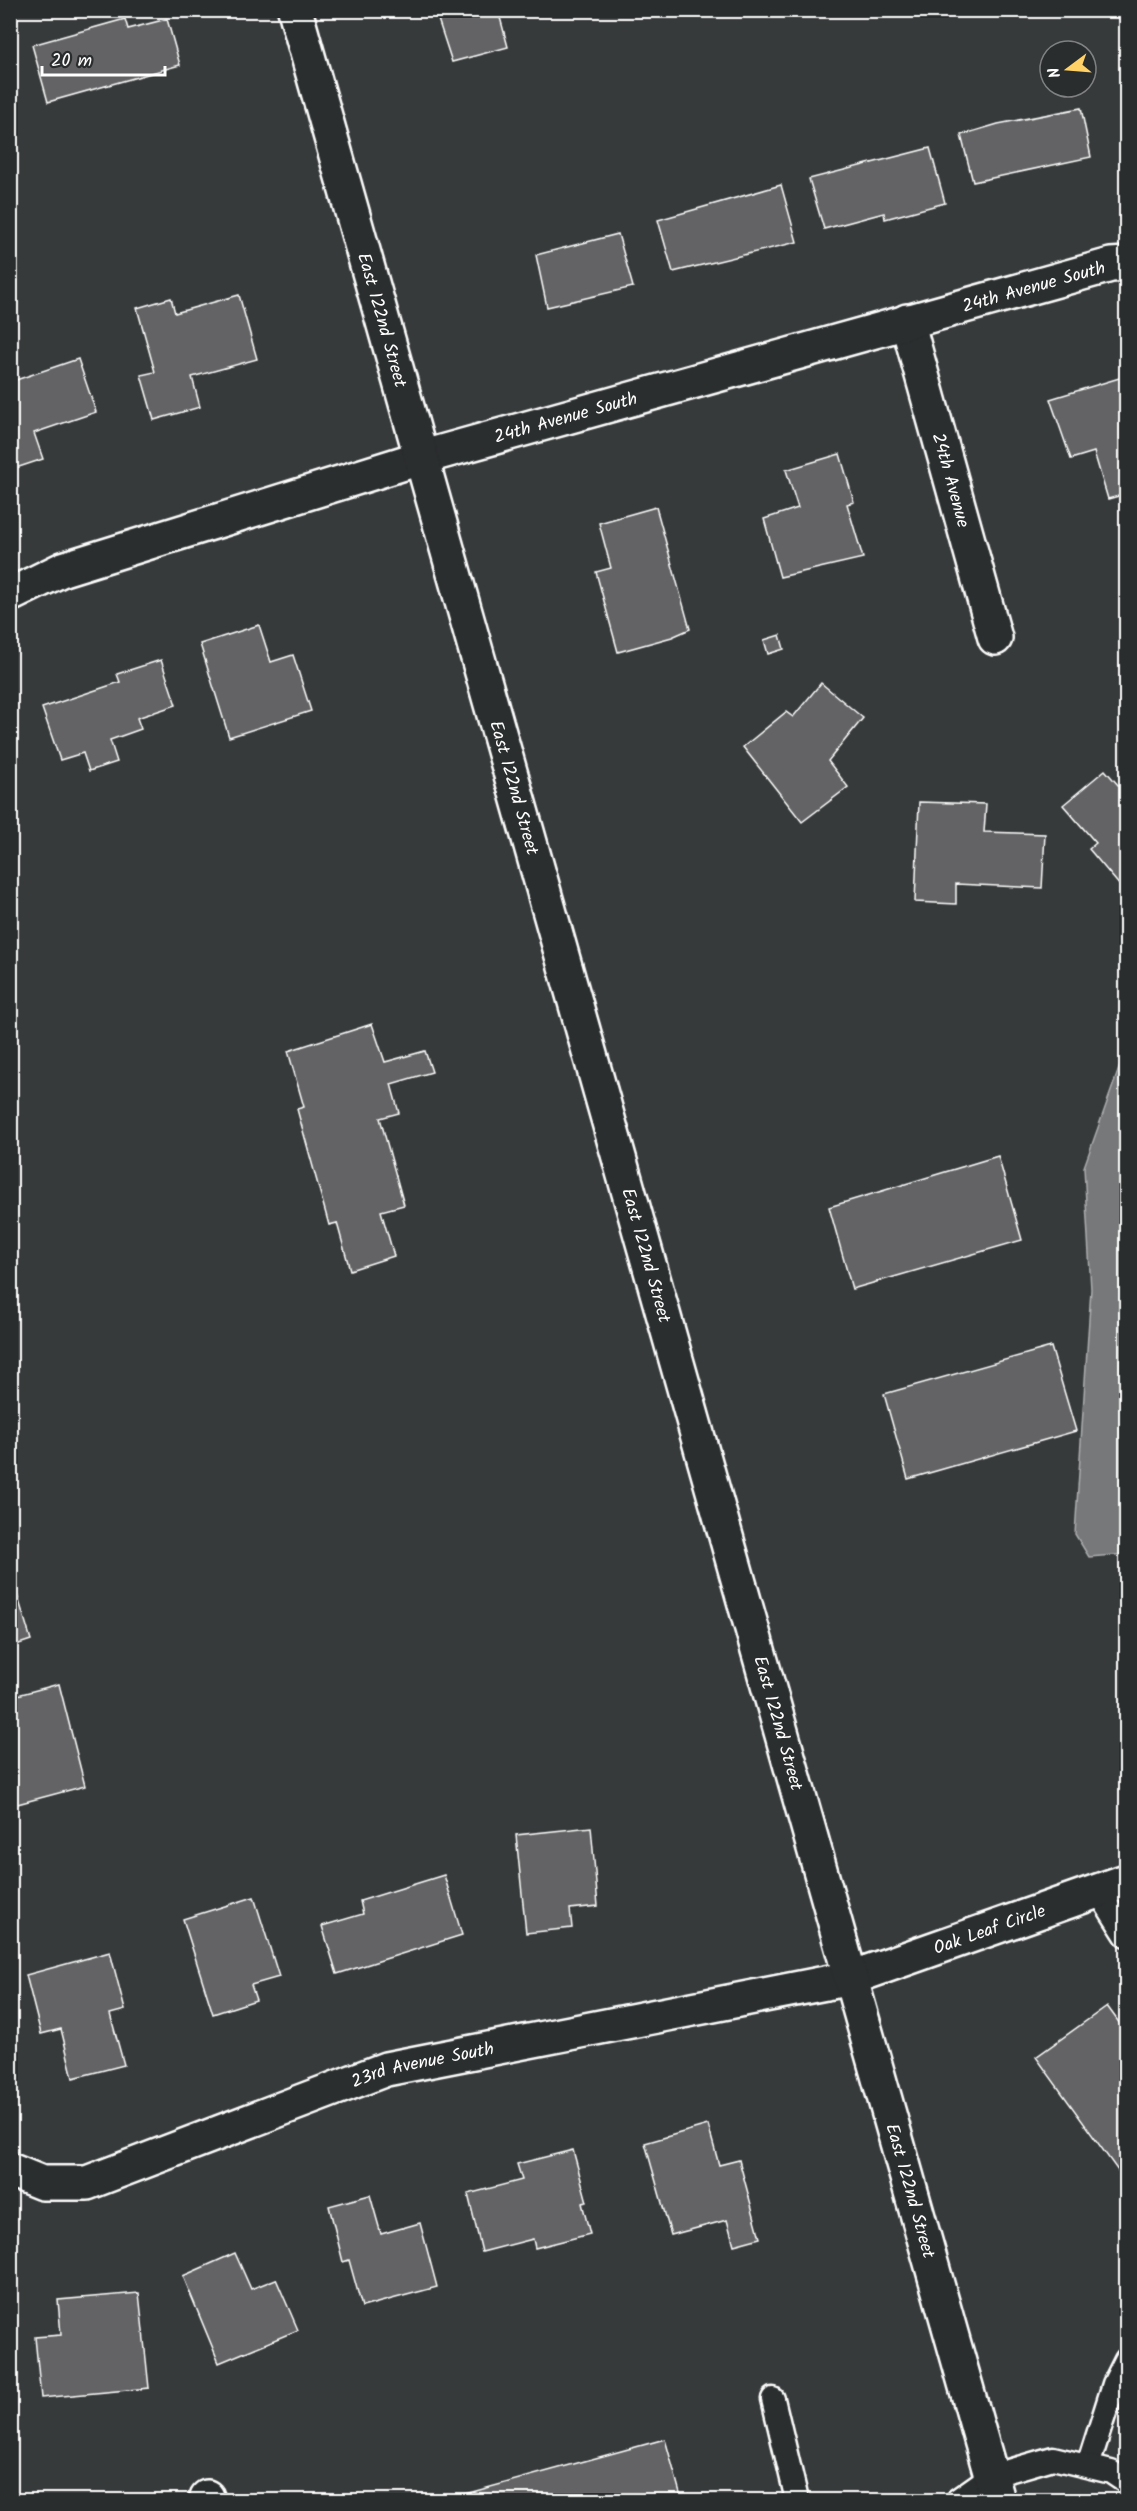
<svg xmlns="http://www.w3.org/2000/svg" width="1137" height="2511" font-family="Kalam,sans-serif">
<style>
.water{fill:#767879;stroke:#adaeaf;stroke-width:1.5}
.building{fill:#636465;stroke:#fff;stroke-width:1.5}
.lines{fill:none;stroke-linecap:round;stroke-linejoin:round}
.lane-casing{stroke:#fff;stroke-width:27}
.street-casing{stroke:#fff;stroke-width:38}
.secondary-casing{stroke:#fff;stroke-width:38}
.lane{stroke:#2a2d2e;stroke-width:22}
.street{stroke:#2a2d2e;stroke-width:33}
.secondary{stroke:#2a2d2e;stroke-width:33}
.labels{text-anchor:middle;stroke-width:6;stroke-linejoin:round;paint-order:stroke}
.street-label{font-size:18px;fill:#fff;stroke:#2a2d2e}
</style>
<rect width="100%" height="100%" fill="#373a3b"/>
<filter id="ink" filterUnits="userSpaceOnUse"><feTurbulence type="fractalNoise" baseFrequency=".0167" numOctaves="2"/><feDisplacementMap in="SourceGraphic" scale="12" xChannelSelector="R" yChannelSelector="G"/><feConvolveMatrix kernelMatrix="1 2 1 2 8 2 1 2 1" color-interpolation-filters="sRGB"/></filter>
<g filter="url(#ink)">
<path class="water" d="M1126 1049V1554L1089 1557 1075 1534 1091 1289 1084 1167Z"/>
<g class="building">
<path d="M435 10H498L508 47 452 62Z"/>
<path d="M125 19 128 29 167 19 180 65 48 102 32 45Z"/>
<path d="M1081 108 1091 157 973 182 961 135 998 124Z"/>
<path d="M930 148 945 203 885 219 884 213 824 229 809 179Z"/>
<path d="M781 185 797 242 673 272 658 220Z"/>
<path d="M618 234 633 287 547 307 536 255Z"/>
<path d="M239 295 257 359 192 377 200 407 154 420 141 375 155 372 137 308 171 298 175 313Z"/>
<path d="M78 359 96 412 34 433 43 459 10 470V382Z"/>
<path d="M1126 376V494L1108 499 1094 452 1071 459 1050 399Z"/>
<path d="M840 454 854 502 847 504 863 558 780 577 764 519 798 508 786 470Z"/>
<path d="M656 507 690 629 672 637 618 652 596 572 611 568 599 523Z"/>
<path d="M259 625 271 662 293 655 311 711 229 737 200 644Z"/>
<path d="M780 635 784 649 768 654 764 640Z"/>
<path d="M161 660 176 705 137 718 141 729 110 740 117 762 89 771 83 753 60 760 42 708 120 682 117 674Z"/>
<path d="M821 683 863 718 828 761 848 787 802 822 743 747 786 712 793 717Z"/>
<path d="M1105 770 1126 794V893L1089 849 1096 843 1063 805Z"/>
<path d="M919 802 986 804 984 832 1045 834 1042 888 956 884V904L915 902Z"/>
<path d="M372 1024 385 1062 425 1051 432 1072 391 1084 399 1113 380 1118 404 1205 381 1211 394 1256 350 1270 337 1223 329 1225 297 1109 304 1107 288 1051Z"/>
<path d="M998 1156 1022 1240 852 1289 829 1207Z"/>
<path d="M1051 1347 1076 1431 908 1479 884 1394Z"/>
<path d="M13 1581 31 1640 10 1647V1582Z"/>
<path d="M59 1684 85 1786 10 1806V1697Z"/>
<path d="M591 1827 598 1906 570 1909 572 1928 526 1933 516 1835Z"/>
<path d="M444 1875 462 1935 337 1974 322 1926 363 1914 360 1901Z"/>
<path d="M254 1897 279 1977 251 1985 256 2000 213 2014 183 1919Z"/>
<path d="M110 1952 125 2010 110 2014 124 2065 73 2078 61 2029 41 2034 26 1975Z"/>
<path d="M1107 2006 1126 2032V2182L1036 2057Z"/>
<path d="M708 2125 719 2165 739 2160 760 2238 734 2245 727 2220 671 2235 645 2143Z"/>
<path d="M573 2150 587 2202 582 2203 590 2234 535 2248 533 2239 482 2252 468 2194 522 2180 517 2164Z"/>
<path d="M370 2195 381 2234 420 2223 437 2287 362 2307 349 2260 343 2262 329 2206Z"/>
<path d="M235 2253 251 2289 276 2279 298 2330 219 2363 183 2276Z"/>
<path d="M139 2293 149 2388 41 2398 35 2337 61 2335 58 2300Z"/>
<path d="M665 2439 682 2500H443Z"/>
</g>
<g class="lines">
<g class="lane-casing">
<g id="lane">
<path d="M1098 1891 1126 1935"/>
<path d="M773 2399 797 2500"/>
<path d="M1088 2466 1114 2384 1126 2360"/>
<path d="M957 2500 991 2476 1053 2458 1111 2472 1126 2482"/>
</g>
</g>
<g class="street-casing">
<g id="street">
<path id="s1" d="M907 321 995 638"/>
<path id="s2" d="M10 595 63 569 420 458 1111 265 1126 264"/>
<path id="s3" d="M10 2170 42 2183H87L386 2069 851 1978 1126 1881"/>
<path d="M207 2497 208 2500"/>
</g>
</g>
<g class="secondary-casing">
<g id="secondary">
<path id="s4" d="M295 10 998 2500"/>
</g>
</g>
<use href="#lane" class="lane"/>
<use href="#street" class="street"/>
<use href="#secondary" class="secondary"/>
</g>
</g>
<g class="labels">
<g class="street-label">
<text dy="6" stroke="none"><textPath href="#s2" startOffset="1070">24th Avenue South</textPath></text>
<text dy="6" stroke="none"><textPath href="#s4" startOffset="322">East 122nd Street</textPath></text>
<text dy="6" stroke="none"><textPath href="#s2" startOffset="584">24th Avenue South</textPath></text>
<text dy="6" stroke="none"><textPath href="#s1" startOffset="165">24th Avenue</textPath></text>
<text dy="6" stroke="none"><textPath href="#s4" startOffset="808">East 122nd Street</textPath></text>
<text dy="6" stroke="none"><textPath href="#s4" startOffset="1294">East 122nd Street</textPath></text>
<text dy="6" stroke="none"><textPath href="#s4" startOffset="1780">East 122nd Street</textPath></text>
<text dy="6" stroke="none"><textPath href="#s3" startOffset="1020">Oak Leaf Circle</textPath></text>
<text dy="6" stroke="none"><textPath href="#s3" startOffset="436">23rd Avenue South</textPath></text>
<text dy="6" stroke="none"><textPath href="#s4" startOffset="2266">East 122nd Street</textPath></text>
</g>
</g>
<rect width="1137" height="2511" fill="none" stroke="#2a2d2e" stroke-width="36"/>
<rect x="18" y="18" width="1101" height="2475" fill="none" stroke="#fff" stroke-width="2" filter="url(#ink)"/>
<g transform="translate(1068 69) rotate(254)"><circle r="28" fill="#2a2d2e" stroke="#7f8182" stroke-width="1.5"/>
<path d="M0-4.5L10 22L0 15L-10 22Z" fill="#ffd166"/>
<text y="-9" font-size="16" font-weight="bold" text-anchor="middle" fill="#ffffff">N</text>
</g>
<path d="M42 66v9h123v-9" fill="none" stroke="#ffffff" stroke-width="3"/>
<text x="51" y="66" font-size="18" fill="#ffffff" stroke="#2a2d2e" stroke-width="4.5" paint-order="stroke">20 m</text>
</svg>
